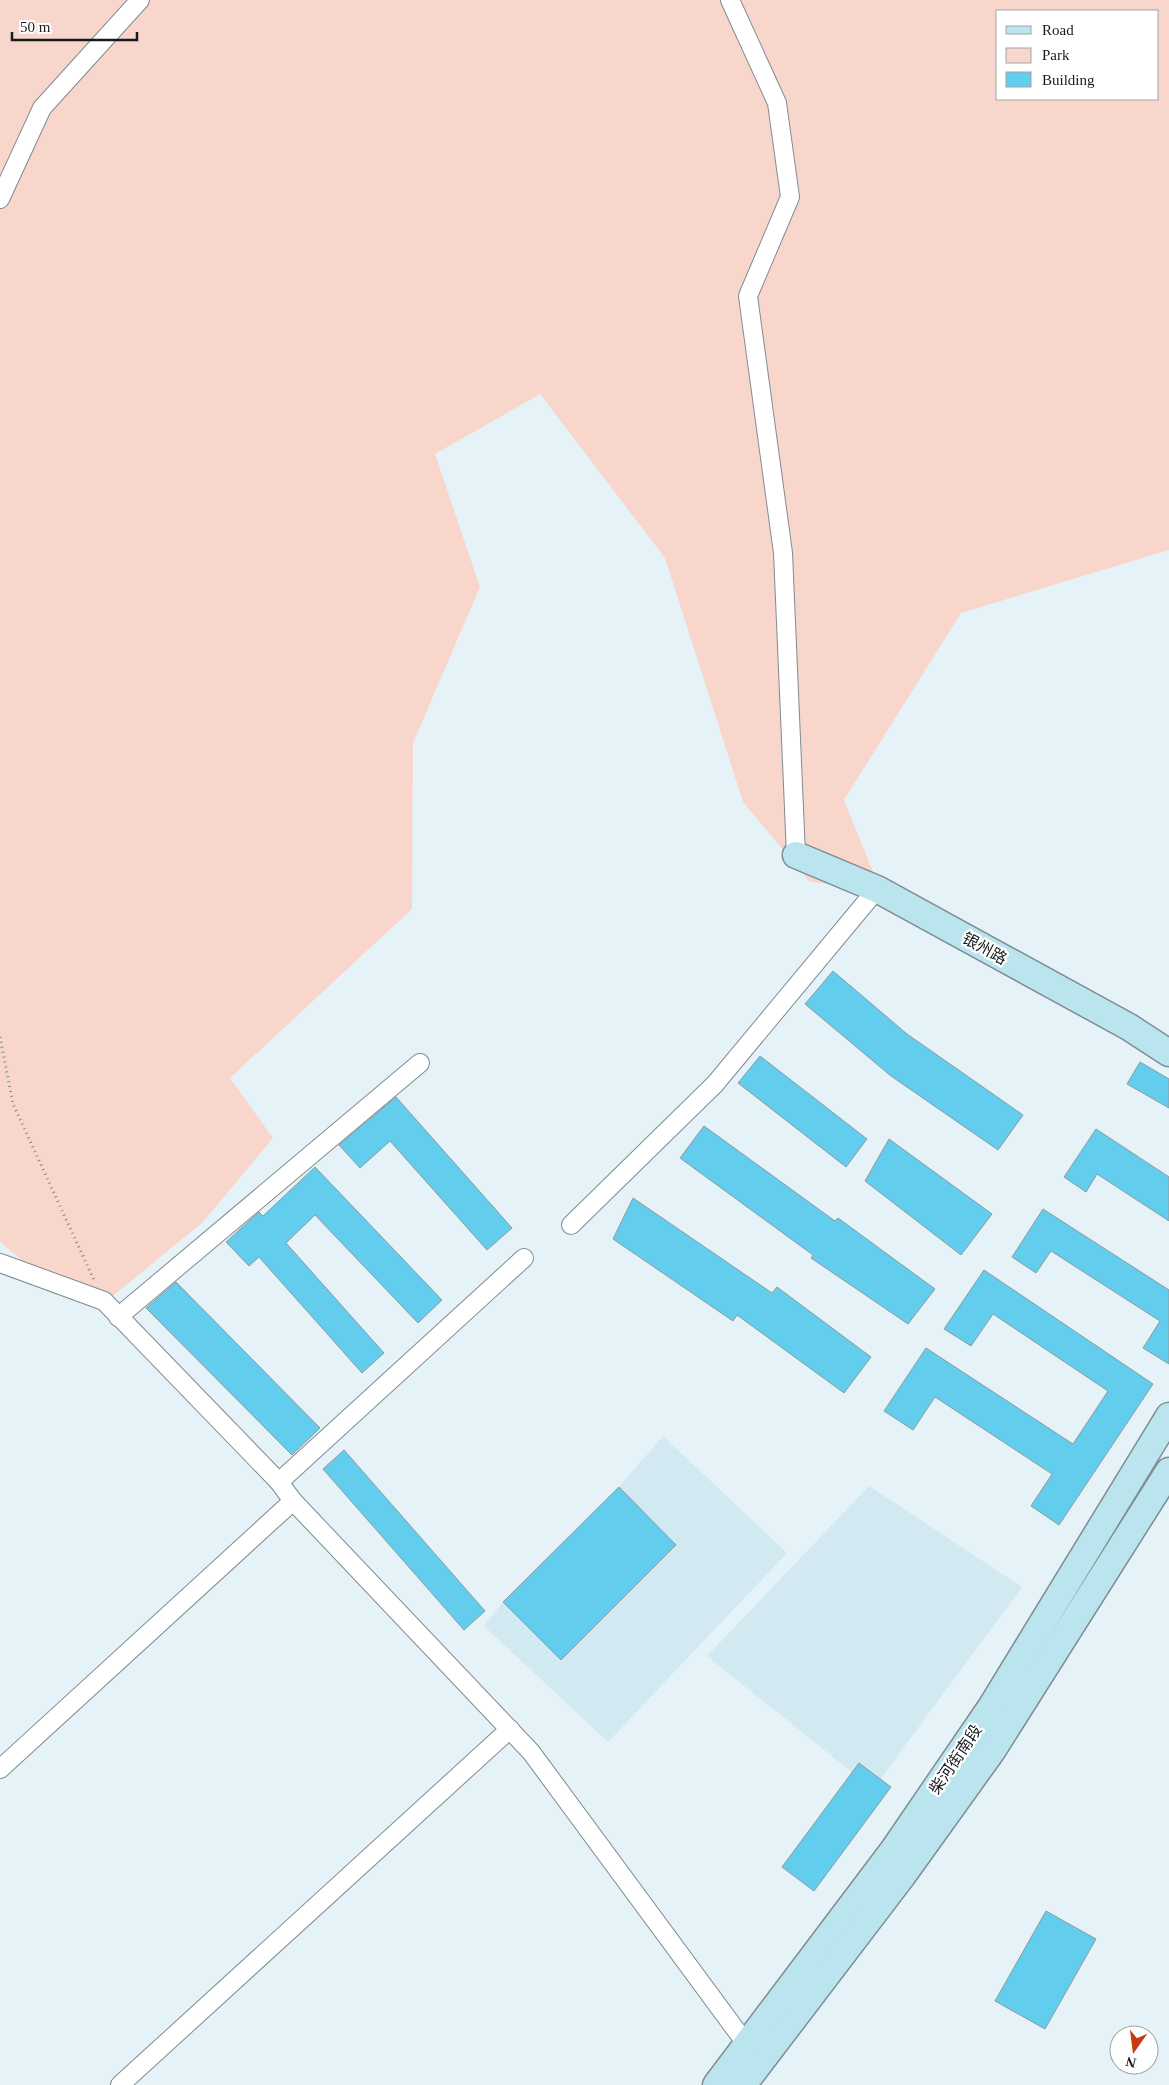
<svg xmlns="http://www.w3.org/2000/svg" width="1169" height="2085" font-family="'Times New Roman','Noto Sans SC',serif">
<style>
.built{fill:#d2e9f1}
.green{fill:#f8d6cc;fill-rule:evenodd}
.building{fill:#62cded;stroke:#8d9b9f}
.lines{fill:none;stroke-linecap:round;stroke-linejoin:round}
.street-casing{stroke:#7f8c91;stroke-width:20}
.secondary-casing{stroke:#7f8c91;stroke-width:29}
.path{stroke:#818b8e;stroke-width:3;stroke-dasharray:1 4;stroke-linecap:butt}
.street{stroke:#fff;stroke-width:18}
.secondary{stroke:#bae5ef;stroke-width:26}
.labels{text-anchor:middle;stroke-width:4.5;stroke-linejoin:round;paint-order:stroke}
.street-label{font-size:16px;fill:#161b1d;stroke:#fff}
</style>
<rect width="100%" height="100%" fill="#e5f3f8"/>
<g class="built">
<path d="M663 1436 787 1553 608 1742 484 1626 503 1602 619 1487Z"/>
<path d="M869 1486 1022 1587 873 1789 707 1656Z"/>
</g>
<path class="green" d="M0 0H1169V550L961 613 844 800 880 889 810 882 743 802 665 558 540 394 435 454 480 587 413 743 412 909 230 1078 273 1138 203 1222 108 1300 26 1264 0 1242ZM998 11H1158V99H998Z"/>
<g class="building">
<path d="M833 971 907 1034 1023 1115 998 1150 891 1076 805 1004Z"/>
<path d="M760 1056 867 1139 846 1167 738 1083Z"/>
<path d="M1140 1062 1169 1079V1108L1127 1084Z"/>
<path d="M396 1097 512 1228 487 1250 390 1141 360 1168 339 1145Z"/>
<path d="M704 1126 835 1221 838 1218 935 1289 908 1324 811 1258 813 1255 680 1158Z"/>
<path d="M1096 1129 1169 1177V1221L1097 1174 1086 1192 1064 1177Z"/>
<path d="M889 1139 992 1214 961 1255 865 1181Z"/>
<path d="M315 1167 442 1300 418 1323 315 1215 286 1243 384 1353 362 1373 259 1257 249 1266 226 1242 259 1212 263 1216Z"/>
<path d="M633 1198 772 1293 777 1287 871 1357 844 1393 737 1315 733 1321 613 1239Z"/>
<path d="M1043 1209 1169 1290V1364L1143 1348 1160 1321 1051 1251 1036 1273 1012 1257Z"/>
<path d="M984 1270 1153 1384 1059 1525 1031 1506 1052 1474 935 1397 913 1430 884 1411 926 1348 1073 1444 1108 1391 993 1314 971 1346 944 1329Z"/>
<path d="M176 1282 320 1428 292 1455 146 1308Z"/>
<path d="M344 1450 485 1611 464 1630 323 1469Z"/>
<path d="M619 1487 676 1545 561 1660 503 1602Z"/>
<path d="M859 1763 891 1787 814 1891 782 1867Z"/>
<path d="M1046 1911 1096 1939 1045 2029 995 2001Z"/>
</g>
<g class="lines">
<g class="street-casing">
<g id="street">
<path d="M730 0 777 103 790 197 748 296 783 553 796 855"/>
<path d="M0 199 42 108 140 0"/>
<path d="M571 1225 715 1084 877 889"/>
<path d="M0 1263 104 1301 279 1482 293 1501 531 1752 747 2045"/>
<path d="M118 1317 420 1063"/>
<path d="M279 1482 524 1258"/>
<path d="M0 1769 293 1501"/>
<path d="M120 2085 510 1729"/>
</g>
</g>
<g class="secondary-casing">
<g id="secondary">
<path d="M796 855 877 889 1129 1027 1169 1053"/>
<path d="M716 2085 894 1849 991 1707 1169 1416"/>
<path d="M743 2085 903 1875 992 1751 1169 1471"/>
</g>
</g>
<path class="path" d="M0 1037 13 1104 94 1280"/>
<use href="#street" class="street"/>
<use href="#secondary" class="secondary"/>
</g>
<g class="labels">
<g class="street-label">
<text transform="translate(985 948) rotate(29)" y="6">银州路</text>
<text transform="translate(955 1759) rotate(-56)" y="6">柴河街南段</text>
</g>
</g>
<rect x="996" y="10" width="162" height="90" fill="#ffffff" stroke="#a2a4a5"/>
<rect x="1006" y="26" width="25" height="8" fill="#bae5ef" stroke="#a2a4a5"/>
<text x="1042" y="35" font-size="15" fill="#161b1d">Road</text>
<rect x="1006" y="48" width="25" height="15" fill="#f8d6cc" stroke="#a2a4a5"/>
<text x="1042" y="60" font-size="15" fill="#161b1d">Park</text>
<rect x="1006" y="72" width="25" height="15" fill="#62cded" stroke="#a2a4a5"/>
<text x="1042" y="85" font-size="15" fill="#161b1d">Building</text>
<g transform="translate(1134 2050) rotate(194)"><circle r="24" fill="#ffffff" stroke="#a2a4a5"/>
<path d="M0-4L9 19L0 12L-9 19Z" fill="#c43b11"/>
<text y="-8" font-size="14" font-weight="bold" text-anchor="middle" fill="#161b1d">N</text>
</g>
<path d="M12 32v8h125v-8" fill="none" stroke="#161b1d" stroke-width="2.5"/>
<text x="20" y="32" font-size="15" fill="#161b1d" stroke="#ffffff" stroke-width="4" paint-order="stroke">50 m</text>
</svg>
